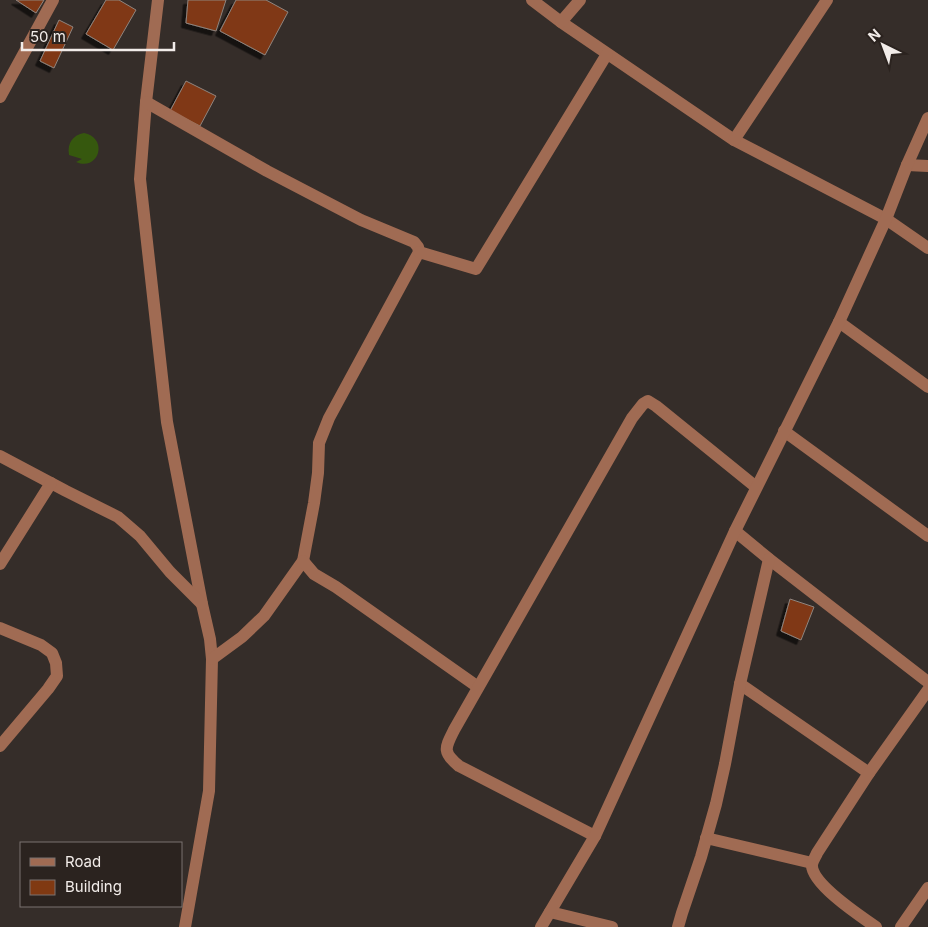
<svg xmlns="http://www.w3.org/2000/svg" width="928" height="927" font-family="Inter,sans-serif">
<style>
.green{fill:#36580e}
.building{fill:#803912;stroke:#8f847f;filter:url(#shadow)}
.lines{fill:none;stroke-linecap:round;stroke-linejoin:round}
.minor{stroke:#a06b53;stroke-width:12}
</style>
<defs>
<filter id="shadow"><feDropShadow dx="-4.5" dy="4.5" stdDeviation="0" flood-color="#0009"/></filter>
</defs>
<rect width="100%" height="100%" fill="#352d29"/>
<path class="green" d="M84 133C109 138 99 172 76 162L82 159 69 155C67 143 73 135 84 133Z"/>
<g class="building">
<path d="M16 0H44L36 13Z"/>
<path d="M106 0H119L136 10 113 50 86 34Z"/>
<path d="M188 0H226L216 31 186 23Z"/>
<path d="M236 0H266L288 12 265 55 220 31Z"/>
<path d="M59 20 73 27 54 68 40 61Z"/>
<path d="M186 81 216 96 200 126 170 111Z"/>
<path d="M790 599 814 607 801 640 781 631Z"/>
</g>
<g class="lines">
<g class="minor">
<path d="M158 0 146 102 140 179 167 422 202 604 210 639 212 659 209 791 185 927"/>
<path d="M532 0 561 22 734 140 886 219 928 248"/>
<path d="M561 22 580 0"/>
<path d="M0 97 53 0"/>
<path d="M146 102 267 171 361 220 414 242 418 247 419 252 329 418 319 443 318 473 314 503 303 561 264 616 242 637 212 659"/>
<path d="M734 140 827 0"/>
<path d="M907 165 928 166"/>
<path d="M419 252 476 269 607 54"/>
<path d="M839 322 928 387"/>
<path d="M784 431 928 536"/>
<path d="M0 456 66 491 118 517 140 536 170 572 202 604"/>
<path d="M735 531 769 559 928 682"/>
<path d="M303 561 314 574 336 587 478 687"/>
<path d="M0 564 51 483"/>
<path d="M0 628 41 645 52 653 56 663 57 676 48 689 0 746"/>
<path d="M740 684 869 773"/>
<path d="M595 836 459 766C442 752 445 748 454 730L632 418 643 404 648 401 656 406 756 487"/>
<path d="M706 838 812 863"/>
<path d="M550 912 612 927"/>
<path d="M541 927 595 836 735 531 839 322 886 219 907 165 928 118"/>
<path d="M678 927 682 913 701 857 716 804 725 764 740 684 769 559"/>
<path d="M876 927C860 916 810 883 812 864 813 860 816 856 817 853L869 773 928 690"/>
<path d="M901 927 928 888"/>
</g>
</g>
<rect x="20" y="842" width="162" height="65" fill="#2b231f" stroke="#7b7370"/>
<rect x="30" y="858" width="25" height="8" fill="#a06b53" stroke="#7b7370"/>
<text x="65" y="867" font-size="15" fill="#f2ece9">Road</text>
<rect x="30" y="880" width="25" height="15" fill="#803912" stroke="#7b7370"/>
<text x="65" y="892" font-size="15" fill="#f2ece9">Building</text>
<g transform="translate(883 45) rotate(318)" stroke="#2b231f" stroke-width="4" paint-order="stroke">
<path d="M0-4L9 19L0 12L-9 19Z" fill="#f2ece9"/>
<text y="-8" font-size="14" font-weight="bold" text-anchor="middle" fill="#f2ece9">N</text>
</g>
<path d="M22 42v8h152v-8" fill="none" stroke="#f2ece9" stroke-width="2.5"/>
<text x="30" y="42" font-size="15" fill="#f2ece9" stroke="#2b231f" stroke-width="4" paint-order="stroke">50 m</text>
</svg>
